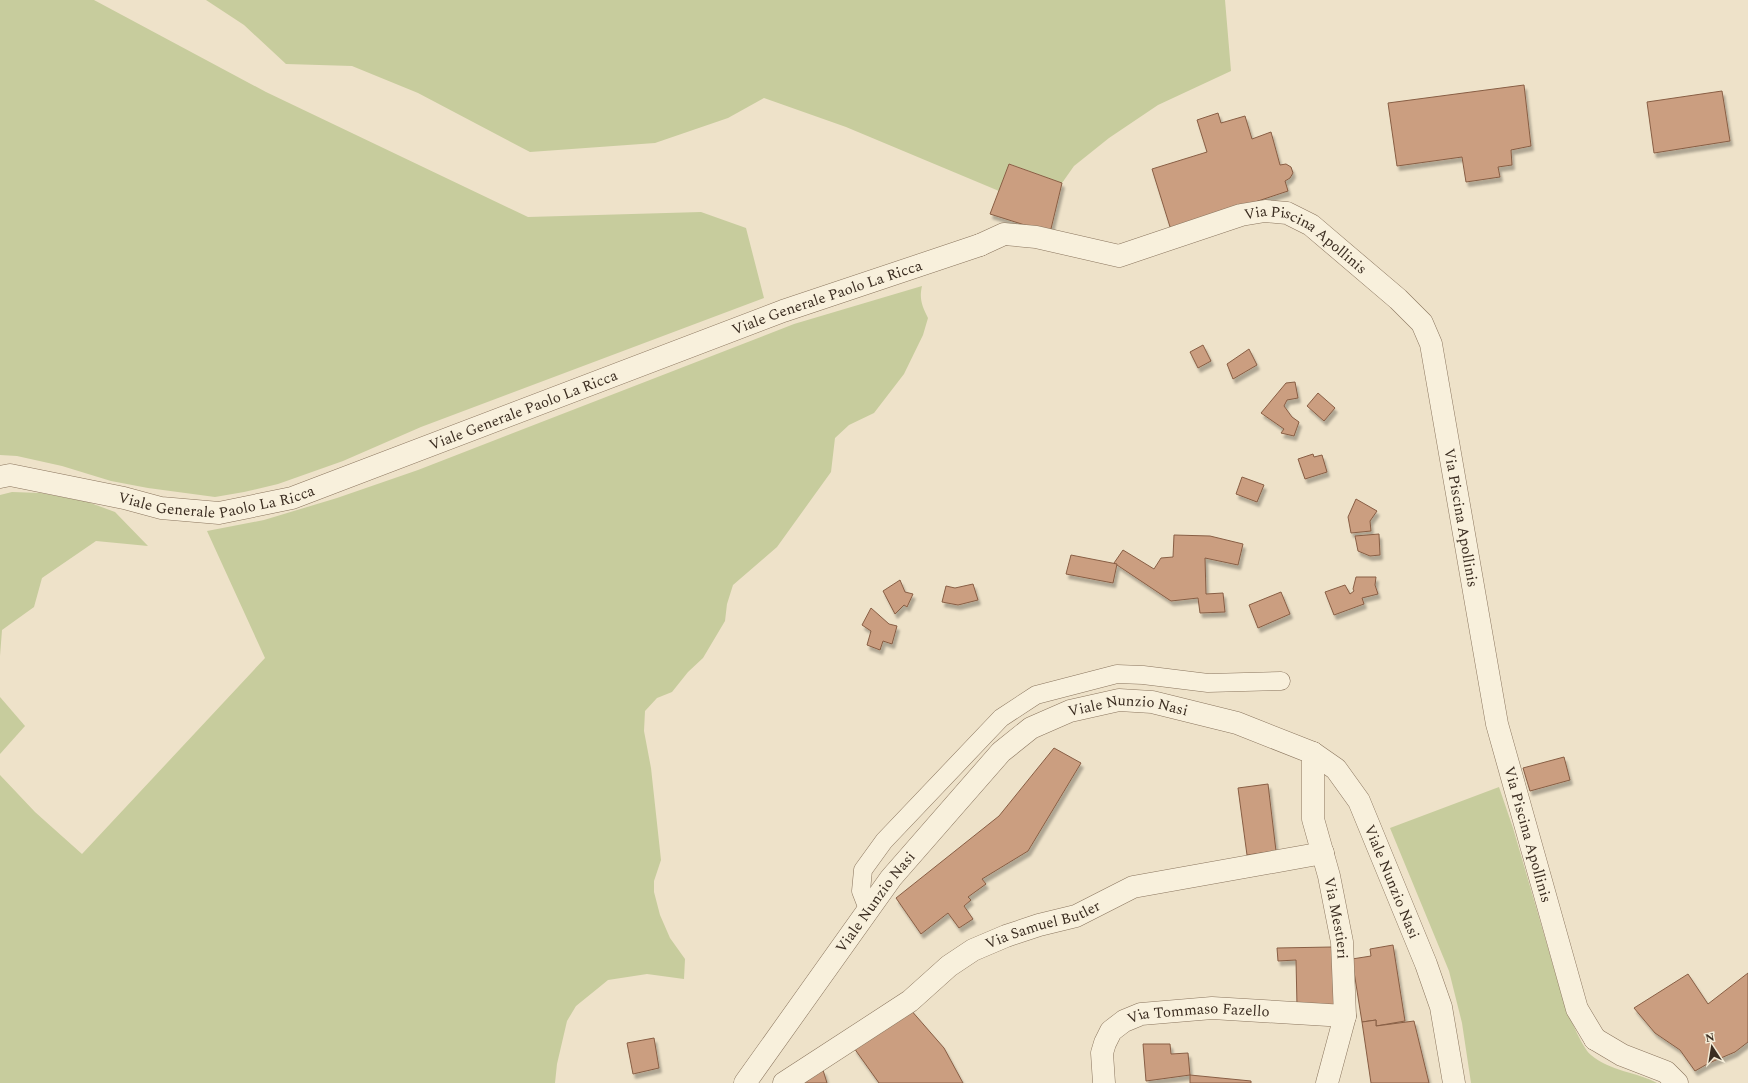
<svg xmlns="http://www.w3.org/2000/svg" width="1748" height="1083" font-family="Spectral,serif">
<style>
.green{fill:#c7cc9d}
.building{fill:#cb9e80;stroke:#885e44;filter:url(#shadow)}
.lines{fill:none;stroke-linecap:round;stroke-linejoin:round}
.service-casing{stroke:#8a755e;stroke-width:19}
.pedestrian-casing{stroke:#8a755e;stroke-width:23}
.minor-casing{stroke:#8a755e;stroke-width:23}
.tertiary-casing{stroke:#8a755e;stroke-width:23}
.service{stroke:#f8f0dc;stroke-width:18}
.pedestrian{stroke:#f8f0dc;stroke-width:22}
.minor{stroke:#f8f0dc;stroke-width:22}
.tertiary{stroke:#f8f0dc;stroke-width:22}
.labels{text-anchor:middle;stroke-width:3;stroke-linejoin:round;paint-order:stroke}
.street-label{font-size:15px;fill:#3b2d21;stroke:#f5edd8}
</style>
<defs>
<filter id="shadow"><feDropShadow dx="2.5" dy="4.5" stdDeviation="1" flood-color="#0004"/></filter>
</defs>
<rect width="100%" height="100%" fill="#eee2c9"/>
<g class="green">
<path d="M0 0H94L266 92 528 217 701 212 746 228 764 298 421 427 343 461 278 484 244 492 215 497 148 488 111 481 62 466 17 456 0 455Z"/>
<path d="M206 0H1225L1231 71 1158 105 1109 138 1074 166 1062 183 1010 164 999 191 846 127 764 98 728 118 655 143 530 152 418 93 352 66 286 64 244 25Z"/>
<path d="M922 286C919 299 922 306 928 318L923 335 904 374 874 413 849 425 835 438 831 472 777 547 733 585 727 604 725 621 703 658 688 672 672 692 657 698 645 711 644 731 651 768 661 860 654 881V892L660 915 670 938 685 959 684 979 647 974 608 980 597 989 576 1006 567 1021 557 1064 555 1083H0V775L35 812 82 854 265 658 207 531 264 520 337 498 418 470 794 324Z"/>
<path d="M12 492 41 493 88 502 115 512 148 546 96 541 42 578 34 607 2 630 0 656V495Z"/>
<path d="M0 697 25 726 0 754Z"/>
<path d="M1499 787 1513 828 1564 1003C1569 1015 1582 1048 1591 1055 1609 1071 1637 1072 1657 1083H1471L1462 1023 1449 971 1390 828Z"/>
</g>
<g class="building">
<path d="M1524 85 1531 146 1511 150 1512 165 1498 167 1500 177 1466 182 1462 157 1397 166 1388 103Z"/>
<path d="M1722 91 1730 141 1654 153 1647 102Z"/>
<path d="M1218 113 1221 123 1245 116 1252 139 1271 132 1280 165 1286 164 1291 167 1293 173 1290 178 1285 181 1288 191 1171 230 1152 169 1207 152 1197 120Z"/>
<path d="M1009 164 1062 183 1050 233 990 214Z"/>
<path d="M1203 345 1211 361 1198 368 1190 352Z"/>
<path d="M1249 349 1257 365 1233 379 1227 364Z"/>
<path d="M1295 382 1298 398 1287 400 1284 406 1292 417 1299 422 1294 436 1281 433 1284 429 1261 413 1286 383Z"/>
<path d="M1318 393 1335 408 1324 421 1307 406Z"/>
<path d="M1313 454 1314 457 1322 455 1327 472 1305 479 1298 459Z"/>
<path d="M1242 477 1264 485 1257 502 1236 494Z"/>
<path d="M1356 499 1377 511 1370 521 1371 531 1351 533 1348 517Z"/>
<path d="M1379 534 1380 555 1370 556 1358 551 1355 536Z"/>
<path d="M1174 535 1210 536 1243 544 1238 565 1205 558 1206 594 1223 593 1225 612 1200 613 1198 598 1171 601 1114 563 1123 550 1154 569 1161 558 1173 557Z"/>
<path d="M1071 555 1117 564 1113 583 1066 574Z"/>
<path d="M1356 577H1376L1375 585 1378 594 1362 598 1364 604 1334 615 1325 592 1345 585 1350 594 1354 591 1353 589Z"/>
<path d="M900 580 905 592 913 594 907 607 904 605 895 614 883 591Z"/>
<path d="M973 584 978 600 958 605 942 602 946 586 955 588Z"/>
<path d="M1281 592 1290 614 1258 628 1249 605Z"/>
<path d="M871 608 889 624 897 626 892 644 883 641 880 650 867 645 871 631 862 625Z"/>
<path d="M1054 748 1081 763 1028 851 982 879 986 884 968 897 971 900 964 906 973 919 959 928 948 913 921 934 896 898 999 816Z"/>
<path d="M1564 757 1570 780 1530 791 1523 768Z"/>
<path d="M1268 784 1276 851 1247 855 1238 788Z"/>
<path d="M1393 945 1405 1021 1376 1026V1020L1362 1022 1352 959 1371 956 1370 949Z"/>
<path d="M1332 947 1334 1007 1297 1006 1296 960 1278 961 1277 948Z"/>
<path d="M1748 973V1042L1735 1052 1709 1063 1695 1071 1680 1050 1655 1033 1634 1008 1688 974 1708 1004Z"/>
<path d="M910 1009 944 1048 963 1083H879L854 1048Z"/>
<path d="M1376 1020V1026L1414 1021 1429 1083H1371L1362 1022Z"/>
<path d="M654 1038 659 1068 633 1074 627 1043Z"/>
<path d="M1143 1044H1170L1171 1054 1188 1053 1190 1075 1146 1081Z"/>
<path d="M823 1070 827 1083H804Z"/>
<path d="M1190 1075 1251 1081V1083H1190Z"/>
</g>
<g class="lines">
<g class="service-casing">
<path id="service" d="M868 909 861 891 863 870 884 841 1001 718 1036 695 1117 674 1143 675 1208 683 1281 681"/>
</g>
<g class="pedestrian-casing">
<g id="pedestrian">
<path id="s1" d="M980 245 1004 234 1036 237 1119 256 1241 215 1265 211 1287 213 1311 225 1398 299 1422 323 1431 344 1497 724 1577 1009 1595 1039"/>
</g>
</g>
<g class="minor-casing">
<g id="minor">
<path id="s2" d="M0 477 10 475 124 498 161 508 219 513 292 498 783 311 980 245"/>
<path id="s3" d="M1313 753V819L1329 876 1342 942 1345 1016 1327 1083"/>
<path d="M1595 1039 1622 1055 1666 1072 1677 1083"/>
<path id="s4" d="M784 1083 910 1001 949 966 973 950 1006 936 1039 925 1076 916 1133 887 1323 853"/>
<path id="s5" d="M1104 1083 1102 1053 1105 1043 1111 1031 1124 1021 1141 1014 1212 1008 1345 1016"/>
</g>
</g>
<g class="tertiary-casing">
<g id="tertiary">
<path id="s6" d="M745 1083 891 878 1001 752 1031 728 1070 711 1119 700 1152 702 1237 723 1313 753 1336 769 1359 801 1426 964 1441 1007 1454 1083"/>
</g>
</g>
<use href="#service" class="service"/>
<use href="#pedestrian" class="pedestrian"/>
<use href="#minor" class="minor"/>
<use href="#tertiary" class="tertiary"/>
</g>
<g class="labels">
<g class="street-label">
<text dy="5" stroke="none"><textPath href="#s1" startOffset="346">Via Piscina Apollinis</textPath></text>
<text dy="5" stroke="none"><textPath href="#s2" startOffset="869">Viale Generale Paolo La Ricca</textPath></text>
<text dy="5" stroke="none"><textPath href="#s2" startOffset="545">Viale Generale Paolo La Ricca</textPath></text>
<text dy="5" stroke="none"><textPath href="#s2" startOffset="221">Viale Generale Paolo La Ricca</textPath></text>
<text dy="5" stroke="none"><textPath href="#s1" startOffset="693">Via Piscina Apollinis</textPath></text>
<text dy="5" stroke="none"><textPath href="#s6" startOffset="559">Viale Nunzio Nasi</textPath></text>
<text dy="5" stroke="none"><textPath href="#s1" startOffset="1017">Via Piscina Apollinis</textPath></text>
<text dy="5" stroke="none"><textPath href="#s6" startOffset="907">Viale Nunzio Nasi</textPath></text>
<text dy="5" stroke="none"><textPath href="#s6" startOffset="223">Viale Nunzio Nasi</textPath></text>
<text dy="5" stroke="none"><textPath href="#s3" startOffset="168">Via Mestieri</textPath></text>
<text dy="5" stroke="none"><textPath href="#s4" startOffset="306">Via Samuel Butler</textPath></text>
<text dy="5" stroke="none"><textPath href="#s5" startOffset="146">Via Tommaso Fazello</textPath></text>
</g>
</g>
<g transform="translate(1712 1047) rotate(348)" stroke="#f5edd8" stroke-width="3" paint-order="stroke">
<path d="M0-3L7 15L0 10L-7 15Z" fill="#3b2d21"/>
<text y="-6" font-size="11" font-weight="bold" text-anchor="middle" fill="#3b2d21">N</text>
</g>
</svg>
